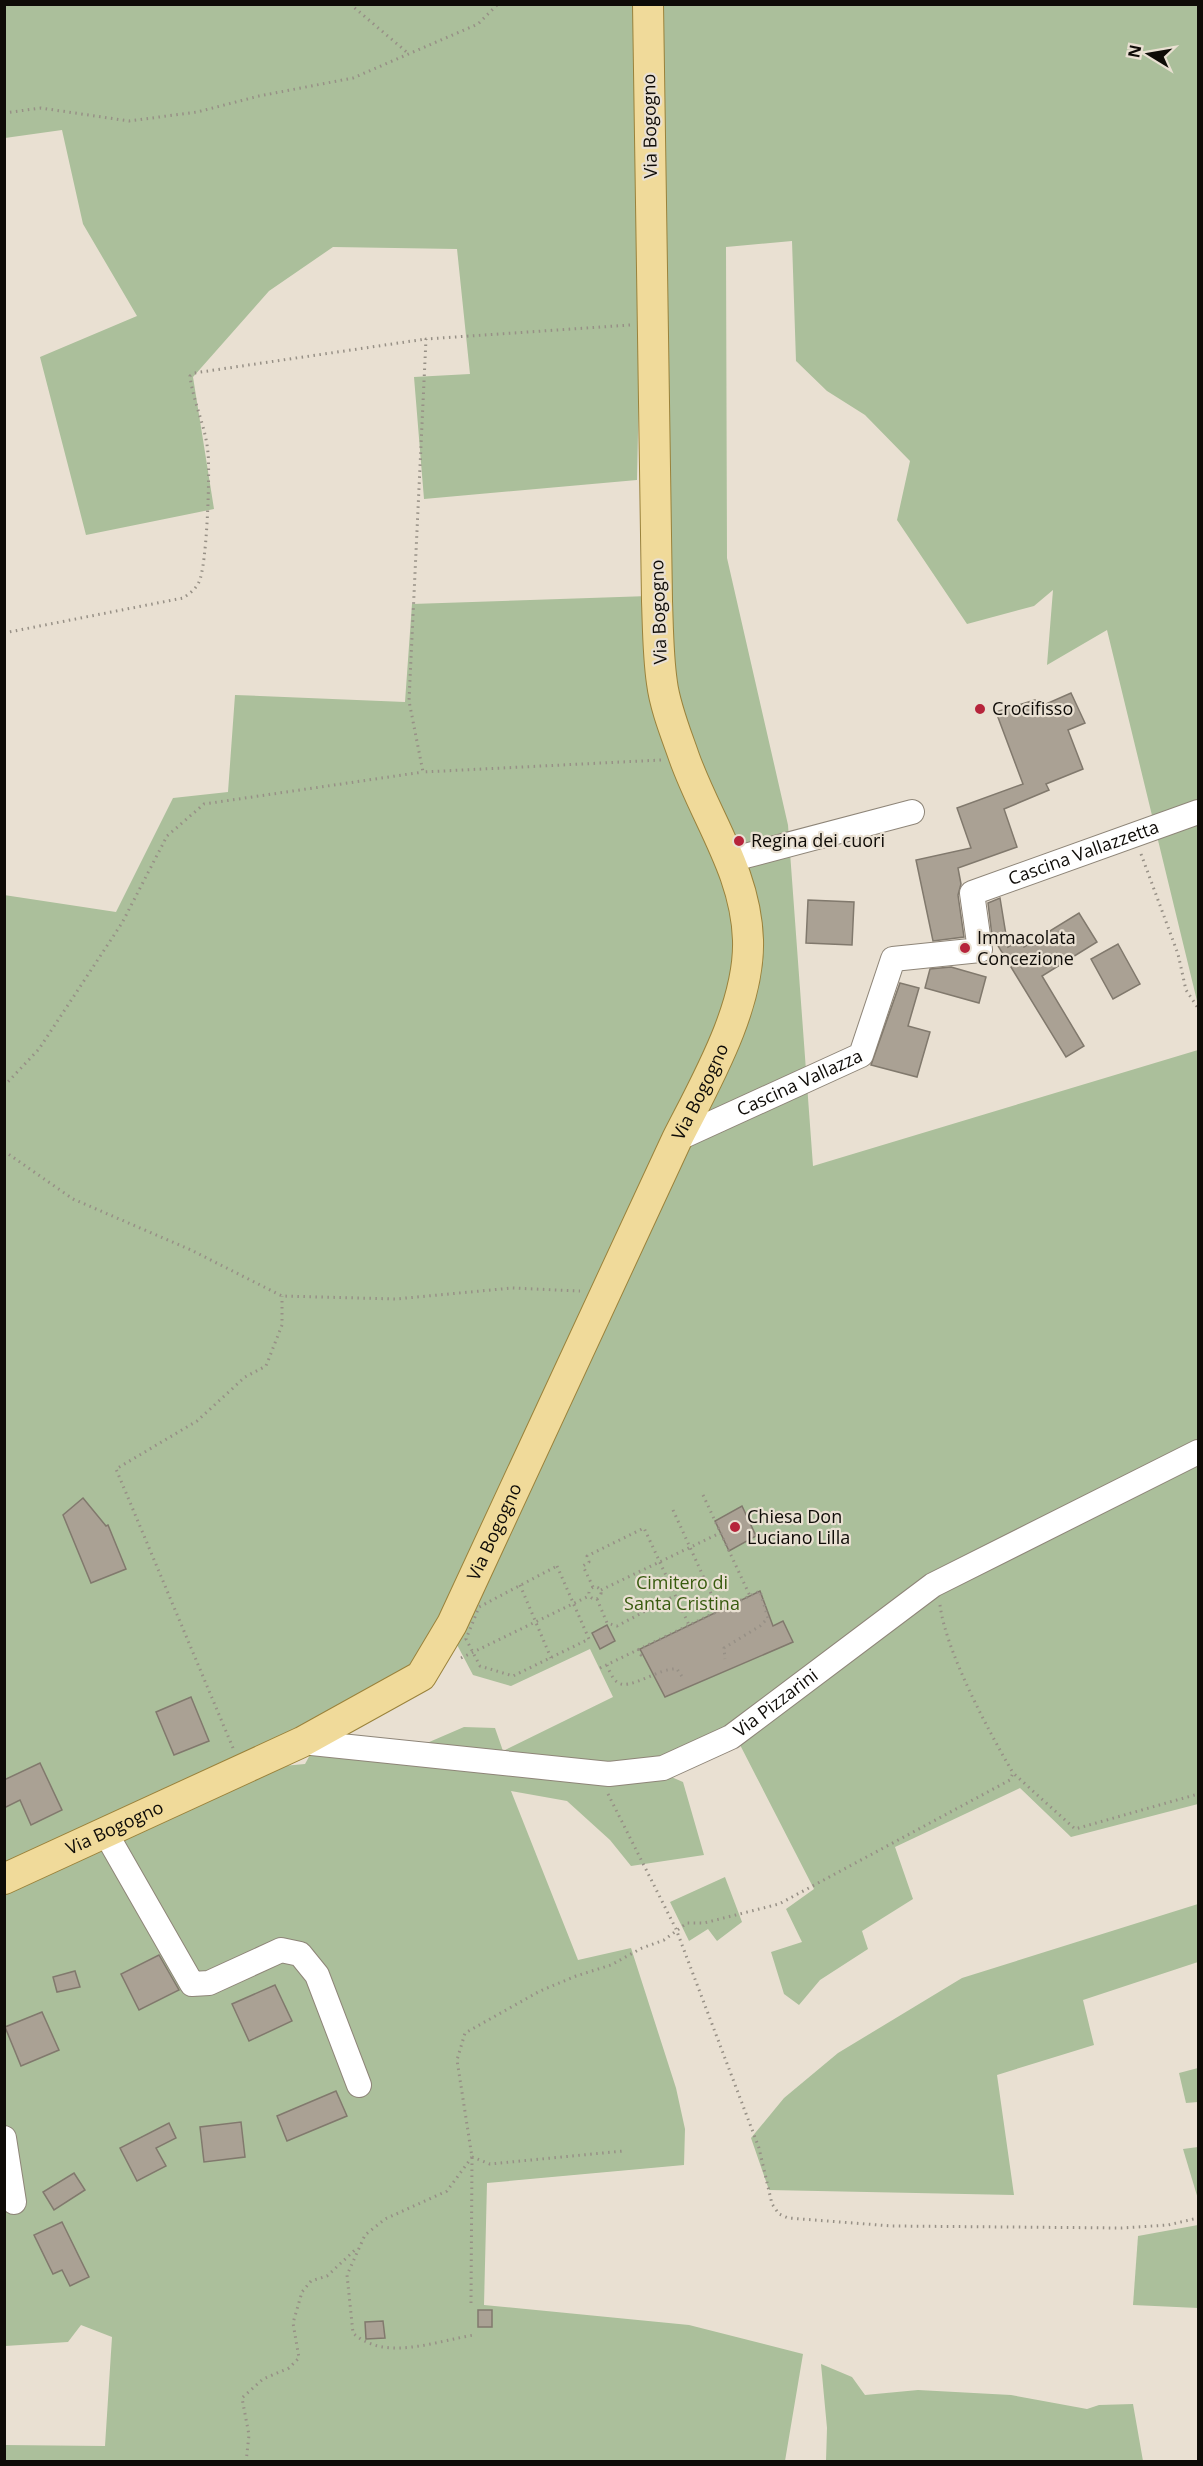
<svg xmlns="http://www.w3.org/2000/svg" width="1203" height="2466" font-family="'Open Sans',sans-serif">
<style>
.green{fill:#abbf9b}
.building{fill:#aaa194;stroke:#81796d;stroke-width:1.5}
.lines{fill:none;stroke-linecap:round;stroke-linejoin:round}
.minor-casing{stroke:#8e8578;stroke-width:26}
.major-casing{stroke:#9a823b;stroke-width:32}
.path{stroke:#979086;stroke-width:3;stroke-dasharray:1.5 4.5;stroke-linecap:butt}
.minor{stroke:#fff;stroke-width:24}
.major{stroke:#f0da9a;stroke-width:30}
.poi-dot{fill:#b6243b;stroke:#e9e0d2;stroke-width:2}
.labels{text-anchor:middle;stroke-width:4.5;stroke-linejoin:round;paint-order:stroke}
.street-label{font-size:18px;fill:#0e0b07;stroke:#e9e0d2}
.poi-label{font-size:18px;fill:#0e0b07;stroke:#e9e0d2;text-anchor:start}
.park-label{font-size:18px;fill:#385b0f;stroke:#e9e0d2}
</style>
<rect width="100%" height="100%" fill="#e9e0d2"/>
<g class="green">
<path d="M5 5H1198V1005L1107 630 1047 665 1053 590 1034 606 967 624 897 520 910 461 865 415 827 391 796 361 792 241 726 247 727 558 788 825 813 1166 1198 1050V1449L930 1582 774 1700 660 1762 613 1768 413 1749 464 1727 495 1728 503 1751 613 1697 590 1649 511 1686 473 1675 454 1639 750 995 725 824 679 699 668 613 644 149 637 480 424 499 414 377 470 374 457 249 333 247 269 291 193 377 214 509 86 535 40 357 137 316 83 224 62 130 5 138Z"/>
<path d="M649 596 737 921 731 998 445 1608 416 1659 382 1692 4 1870V895L116 912 173 798 228 792 235 695 405 702 412 604Z"/>
<path d="M1198 1462V1804L1071 1837 1020 1788 895 1847 913 1899 862 1931 868 1949 820 1980 799 2005 784 1994 771 1952 802 1942 786 1909 814 1889 737 1739 919 1598Z"/>
<path d="M310 1755 662 1773 683 1782 704 1855 631 1866 610 1840 567 1801 511 1791 578 1960 631 1948 676 2088 685 2129 684 2165 487 2183 484 2305 689 2325 803 2354 785 2461H5V2445L105 2446 112 2337 81 2325 68 2342 5 2346V1893L283 1766 305 1764Z"/>
<path d="M725 1877 742 1922 717 1941 708 1929 689 1941 670 1902Z"/>
<path d="M1198 1904V1962L1083 2000 1094 2045 997 2075 1014 2195 769 2190 751 2138 784 2098 838 2053 962 1978Z"/>
<path d="M1198 2068V2102L1186 2103 1179 2073Z"/>
<path d="M1198 2147V2199L1183 2149Z"/>
<path d="M1198 2225V2308L1133 2305 1138 2236Z"/>
<path d="M821 2364 852 2377 865 2395 918 2390 1011 2395 1087 2409 1099 2405 1133 2404 1143 2461H826L827 2428Z"/>
</g>
<g class="building">
<path d="M1071 693 1085 723 1068 730 1083 769 1046 784 1049 790 1004 809 1017 847 958 868 961 884 958 895 964 937 933 941 916 860 971 848 957 808 1023 784 996 712 1035 700 1037 708Z"/>
<path d="M1000 898 1008 947 1020 940 1024 947 1079 913 1097 942 1042 976 1084 1046 1066 1057 992 936 988 903Z"/>
<path d="M808 900 854 902 852 945 806 943Z"/>
<path d="M1118 944 1140 984 1113 999 1091 959Z"/>
<path d="M951 967 986 977 979 1003 925 988 930 969Z"/>
<path d="M900 983 919 988 908 1026 930 1032 917 1077 871 1065Z"/>
<path d="M83 1498 106 1526 108 1525 126 1569 91 1583 63 1515Z"/>
<path d="M742 1506 756 1536 729 1551 715 1521Z"/>
<path d="M760 1591 773 1626 783 1621 793 1642 665 1697 640 1649Z"/>
<path d="M607 1625 615 1641 600 1649 592 1633Z"/>
<path d="M191 1697 209 1741 174 1755 156 1712Z"/>
<path d="M40 1763 62 1810 31 1825 20 1800 4 1808V1780Z"/>
<path d="M159 1955 179 1990 139 2010 121 1974Z"/>
<path d="M75 1971 80 1987 57 1992 53 1977Z"/>
<path d="M275 1985 292 2021 249 2041 232 2004Z"/>
<path d="M42 2012 59 2050 21 2066 5 2027Z"/>
<path d="M336 2091 347 2116 287 2141 277 2116Z"/>
<path d="M241 2122 245 2157 204 2162 200 2127Z"/>
<path d="M169 2123 176 2138 156 2148 166 2166 137 2181 120 2148Z"/>
<path d="M74 2173 85 2190 54 2210 43 2192Z"/>
<path d="M62 2222 89 2277 70 2286 62 2270 53 2274 34 2235Z"/>
<rect x="478" y="2310" width="14" height="17"/>
<path d="M383 2321 385 2338 366 2339 365 2322Z"/>
</g>
<g class="lines">
<g class="minor-casing">
<g id="minor">
<path d="M730 860 912 812"/>
<path id="s1" d="M677 1139 861 1055 893 959 980 950 972 893 1198 812"/>
<path id="s2" d="M302 1742 609 1774 663 1768 731 1737 933 1585 1198 1452"/>
<path d="M105 1832 192 1984 209 1983 281 1950 300 1954 317 1975 359 2085"/>
<path d="M4 2138 14 2202"/>
</g>
</g>
<g class="major-casing">
<g id="major">
<path id="s3" d="M4 1879 302 1742 421 1676 452 1624 677 1139C706 1082 750 1006 748 940 746 872 706 819 684 757 676 734 665 707 662 683 658 656 658 628 657 601L648 4"/>
</g>
</g>
<g class="path">
<path d="M350 4 409 54"/>
<path d="M4 113 41 108 129 121 197 112 259 96 353 78 478 24 498 4"/>
<path d="M630 325 426 339 409 701 423 772 661 760"/>
<path d="M4 633 183 598C189 594 196 589 199 582 207 565 210 474 208 453 206 427 193 402 190 376L194 373 426 339"/>
<path d="M1141 854 1178 954 1186 990 1198 1008"/>
<path d="M4 1086 39 1049 122 923 167 836 204 804 423 772"/>
<path d="M4 1151 73 1199 191 1250 282 1296 396 1299 512 1288 580 1291"/>
<path d="M703 1495 750 1596"/>
<path d="M673 1510 719 1611"/>
<path d="M557 1566 589 1639 513 1676 480 1666 466 1639 479 1607Z"/>
<path d="M520 1585 551 1658"/>
<circle cx="595" cy="1593" r="6"/>
<path d="M593 1587 583 1566 589 1562 587 1556 644 1528 689 1625"/>
<path d="M601 1590 720 1533"/>
<path d="M597 1599 607 1623 617 1626 674 1596"/>
<path d="M940 1605C946 1652 988 1730 1013 1773"/>
<path d="M638 1649 641 1655 643 1654"/>
<path d="M461 1658 589 1596"/>
<path d="M607 1665C609 1670 612 1678 617 1682 628 1692 660 1667 677 1669L683 1678"/>
<path d="M600 1668 760 1591 768 1618 760 1626 724 1648 725 1659"/>
<path d="M233 1748 116 1469 197 1421 245 1377 266 1366 282 1325V1296"/>
<path d="M608 1794 676 1929 759 2148 772 2204 779 2214 788 2218 892 2226 1122 2228 1168 2225 1198 2218"/>
<path d="M472 2157 447 2191 385 2219 365 2235 347 2275 353 2333C385 2362 436 2341 474 2335"/>
<path d="M472 2157 490 2164 623 2151"/>
<path d="M471 2303 472 2157 457 2060 465 2033 540 1991 576 1976 611 1965 642 1948 664 1940 687 1923H704L779 1904 1010 1780 1013 1773 1075 1829 1198 1794"/>
<path d="M246 2462 249 2435 242 2398 263 2379 289 2368 299 2358 293 2323 302 2292 311 2281 327 2276 356 2249"/>
</g>
<use href="#minor" class="minor"/>
<use href="#major" class="major"/>
</g>
<g class="poi-dot">
<circle cx="980" cy="709" r="6"/>
<circle cx="739" cy="841" r="6"/>
<circle cx="965" cy="948" r="6"/>
<circle cx="735" cy="1527" r="6"/>
</g>
<g class="labels">
<g class="street-label">
<text transform="translate(650 126) rotate(-91)" y="6">Via Bogogno</text>
<text transform="translate(659 612) rotate(-92)" y="6">Via Bogogno</text>
<text dy="6" stroke="none"><textPath href="#s1" startOffset="567">Cascina Vallazzetta</textPath></text>
<text dy="6" stroke="none"><textPath href="#s1" startOffset="135">Cascina Vallazza</textPath></text>
<text dy="6" stroke="none"><textPath href="#s3" startOffset="1112">Via Bogogno</textPath></text>
<text dy="6" stroke="none"><textPath href="#s3" startOffset="626">Via Bogogno</textPath></text>
<text dy="6" stroke="none"><textPath href="#s2" startOffset="494">Via Pizzarini</textPath></text>
<text dy="6" stroke="none"><textPath href="#s3" startOffset="122">Via Bogogno</textPath></text>
</g>
<g class="poi-label">
<text x="992" y="715">Crocifisso</text>
<text x="751" y="847">Regina dei cuori</text>
<text x="977" y="944">Immacolata<tspan x="977" dy="21">Concezione</tspan></text>
<text x="747" y="1523">Chiesa Don<tspan x="747" dy="21">Luciano Lilla</tspan></text>
</g>
<g class="park-label">
<text x="682" y="1589">Cimitero di<tspan x="682" dy="21">Santa Cristina</tspan></text>
</g>
</g>
<rect width="1203" height="2466" fill="none" stroke="#0e0b07" stroke-width="12"/>
<g transform="translate(1149 54) rotate(281)" stroke="#e9e0d2" stroke-width="4.5" paint-order="stroke">
<path d="M0-4.5L10 22L0 15L-10 22Z" fill="#0e0b07"/>
<text y="-9" font-size="16" font-weight="bold" text-anchor="middle" fill="#0e0b07">N</text>
</g>
</svg>
